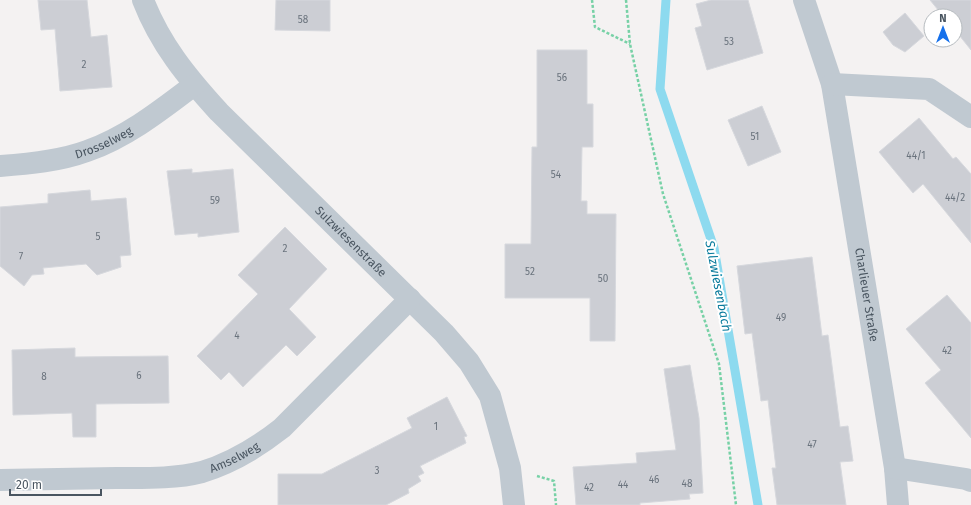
<svg xmlns="http://www.w3.org/2000/svg" width="971" height="505" font-family="'Fira Sans',sans-serif">
<style>
.lines{fill:none;stroke-linecap:round;stroke-linejoin:round}
.stream{stroke:#8ddaef;stroke-width:9}
.building{fill:#ccced4;stroke:#d6d8dd}
.path{stroke:#77d1a6;stroke-width:2.5;stroke-dasharray:3 2;stroke-linecap:butt}
.minor{stroke:#c0c9d1;stroke-width:22}
.labels{text-anchor:middle;stroke-width:4;stroke-linejoin:round;paint-order:stroke}
.number-label{font-size:10px;fill:#6a737d}
.street-label{font-size:12px;fill:#495560;stroke:#fff}
.water-label{font-size:13px;font-style:italic;fill:#097b9c;stroke:#fff}
</style>
<rect width="100%" height="100%" fill="#f4f2f2"/>
<g class="lines">
<path class="stream" d="M666 0 660 89 714 248 758 505"/>
</g>
<g class="building">
<path d="M38 0H87L91 37 107 35 112 87 60 91 55 29 41 30Z"/>
<path d="M276 0H330V31L275 30Z"/>
<path d="M711 0H748L763 53 707 70 695 28 702 26 696 4Z"/>
<path d="M930 0H971V50L955 30V16H943Z"/>
<path d="M905 13 924 36 905 52 893 45 883 32Z"/>
<path d="M537 50H587V104H593V147H582L581 201H587V214H616L615 341H590V298H505V244H531L532 147H537Z"/>
<path d="M762 106 781 152 748 166 728 120Z"/>
<path d="M919 118 953 159 956 157 971 174V243L923 184 913 193 879 152Z"/>
<path d="M192 169V173L233 169 239 232 198 237V233L175 235 167 171Z"/>
<path d="M90 190 91 201 126 198 131 255 120 256 121 267 97 275 86 264 43 268 44 274 32 275 24 286 0 266V207L48 203V194Z"/>
<path d="M285 227 327 269 289 309 316 337 297 356 286 345 243 387 229 372 221 380 197 356 258 294 238 275Z"/>
<path d="M812 257 822 336 828 335 840 427 848 426 853 461 840 462 846 505H777L772 468H776L768 400 761 401 752 333 745 334 737 266Z"/>
<path d="M947 295 971 323V438L925 383 941 370 906 329Z"/>
<path d="M75 348V357L168 356 169 403 96 404V437H73L72 413 13 415 12 350Z"/>
<path d="M690 365 699 418 703 493 689 494 690 499 640 503V505H576L573 467 637 463 636 453 676 450 664 369Z"/>
<path d="M447 397 467 436 464 437 466 443 420 466 424 473 418 476 421 481 408 489 409 493 386 505H278V474H322L412 428 407 418Z"/>
</g>
<g class="lines">
<g class="path">
<path d="M592 0 595 27 630 44"/>
<path d="M626 0 630 44 663 194 719 364 736 505"/>
<path d="M537 476 554 481 556 505"/>
</g>
<g class="minor">
<path id="s1" d="M143 0C160 44 187 77 219 112L444 333 469 362 490 396 510 468 514 505"/>
<path id="s2" d="M804 0 832 84 895 468 898 505"/>
<path d="M832 84 929 89 971 117"/>
<path id="s3" d="M0 166C29 164 60 161 87 151 127 137 161 110 194 85"/>
<path d="M895 468 966 479 971 481"/>
<path id="s4" d="M0 480C39 479 78 479 116 478 144 478 175 479 202 472 231 463 258 447 282 428L410 299"/>
</g>
</g>
<g class="labels">
<g class="number-label">
<text x="303" y="23">58</text>
<text x="729" y="45">53</text>
<text x="84" y="68">2</text>
<text x="562" y="81">56</text>
<text x="755" y="140">51</text>
<text x="916" y="159">44/1</text>
<text x="556" y="178">54</text>
<text x="955" y="201">44/2</text>
<text x="215" y="204">59</text>
<text x="98" y="240">5</text>
<text x="285" y="252">2</text>
<text x="21" y="260">7</text>
<text x="530" y="275">52</text>
<text x="603" y="282">50</text>
<text x="781" y="321">49</text>
<text x="237" y="339">4</text>
<text x="947" y="354">42</text>
<text x="139" y="379">6</text>
<text x="44" y="380">8</text>
<text x="436" y="430">1</text>
<text x="812" y="448">47</text>
<text x="377" y="474">3</text>
<text x="654" y="483">46</text>
<text x="687" y="487">48</text>
<text x="623" y="488">44</text>
<text x="589" y="491">42</text>
</g>
<g class="street-label">
<text dy="4" stroke="none"><textPath href="#s3" startOffset="107">Drosselweg</textPath></text>
<text dy="4" stroke="none"><textPath href="#s1" startOffset="321">Sulzwiesenstraße</textPath></text>
<text dy="4" stroke="none"><textPath href="#s2" startOffset="302">Charlieuer Straße</textPath></text>
<text dy="4" stroke="none"><textPath href="#s4" startOffset="238">Amselweg</textPath></text>
</g>
<g class="water-label">
<text transform="translate(719 286) rotate(79)" y="5">Sulzwiesenbach</text>
</g>
</g>
<g transform="translate(943 28)"><circle r="19" fill="#ffffff" stroke="#b6bbbf"/>
<path d="M0-3L7 15L0 10L-7 15Z" fill="#1570eb"/>
<text y="-6" font-size="11" font-weight="bold" text-anchor="middle" fill="#495560">N</text>
</g>
<path d="M10 489v6h91v-6" fill="none" stroke="#495560" stroke-width="2"/>
<text x="16" y="489" font-size="12" fill="#495560" stroke="#ffffff" stroke-width="3" paint-order="stroke">20 m</text>
</svg>
